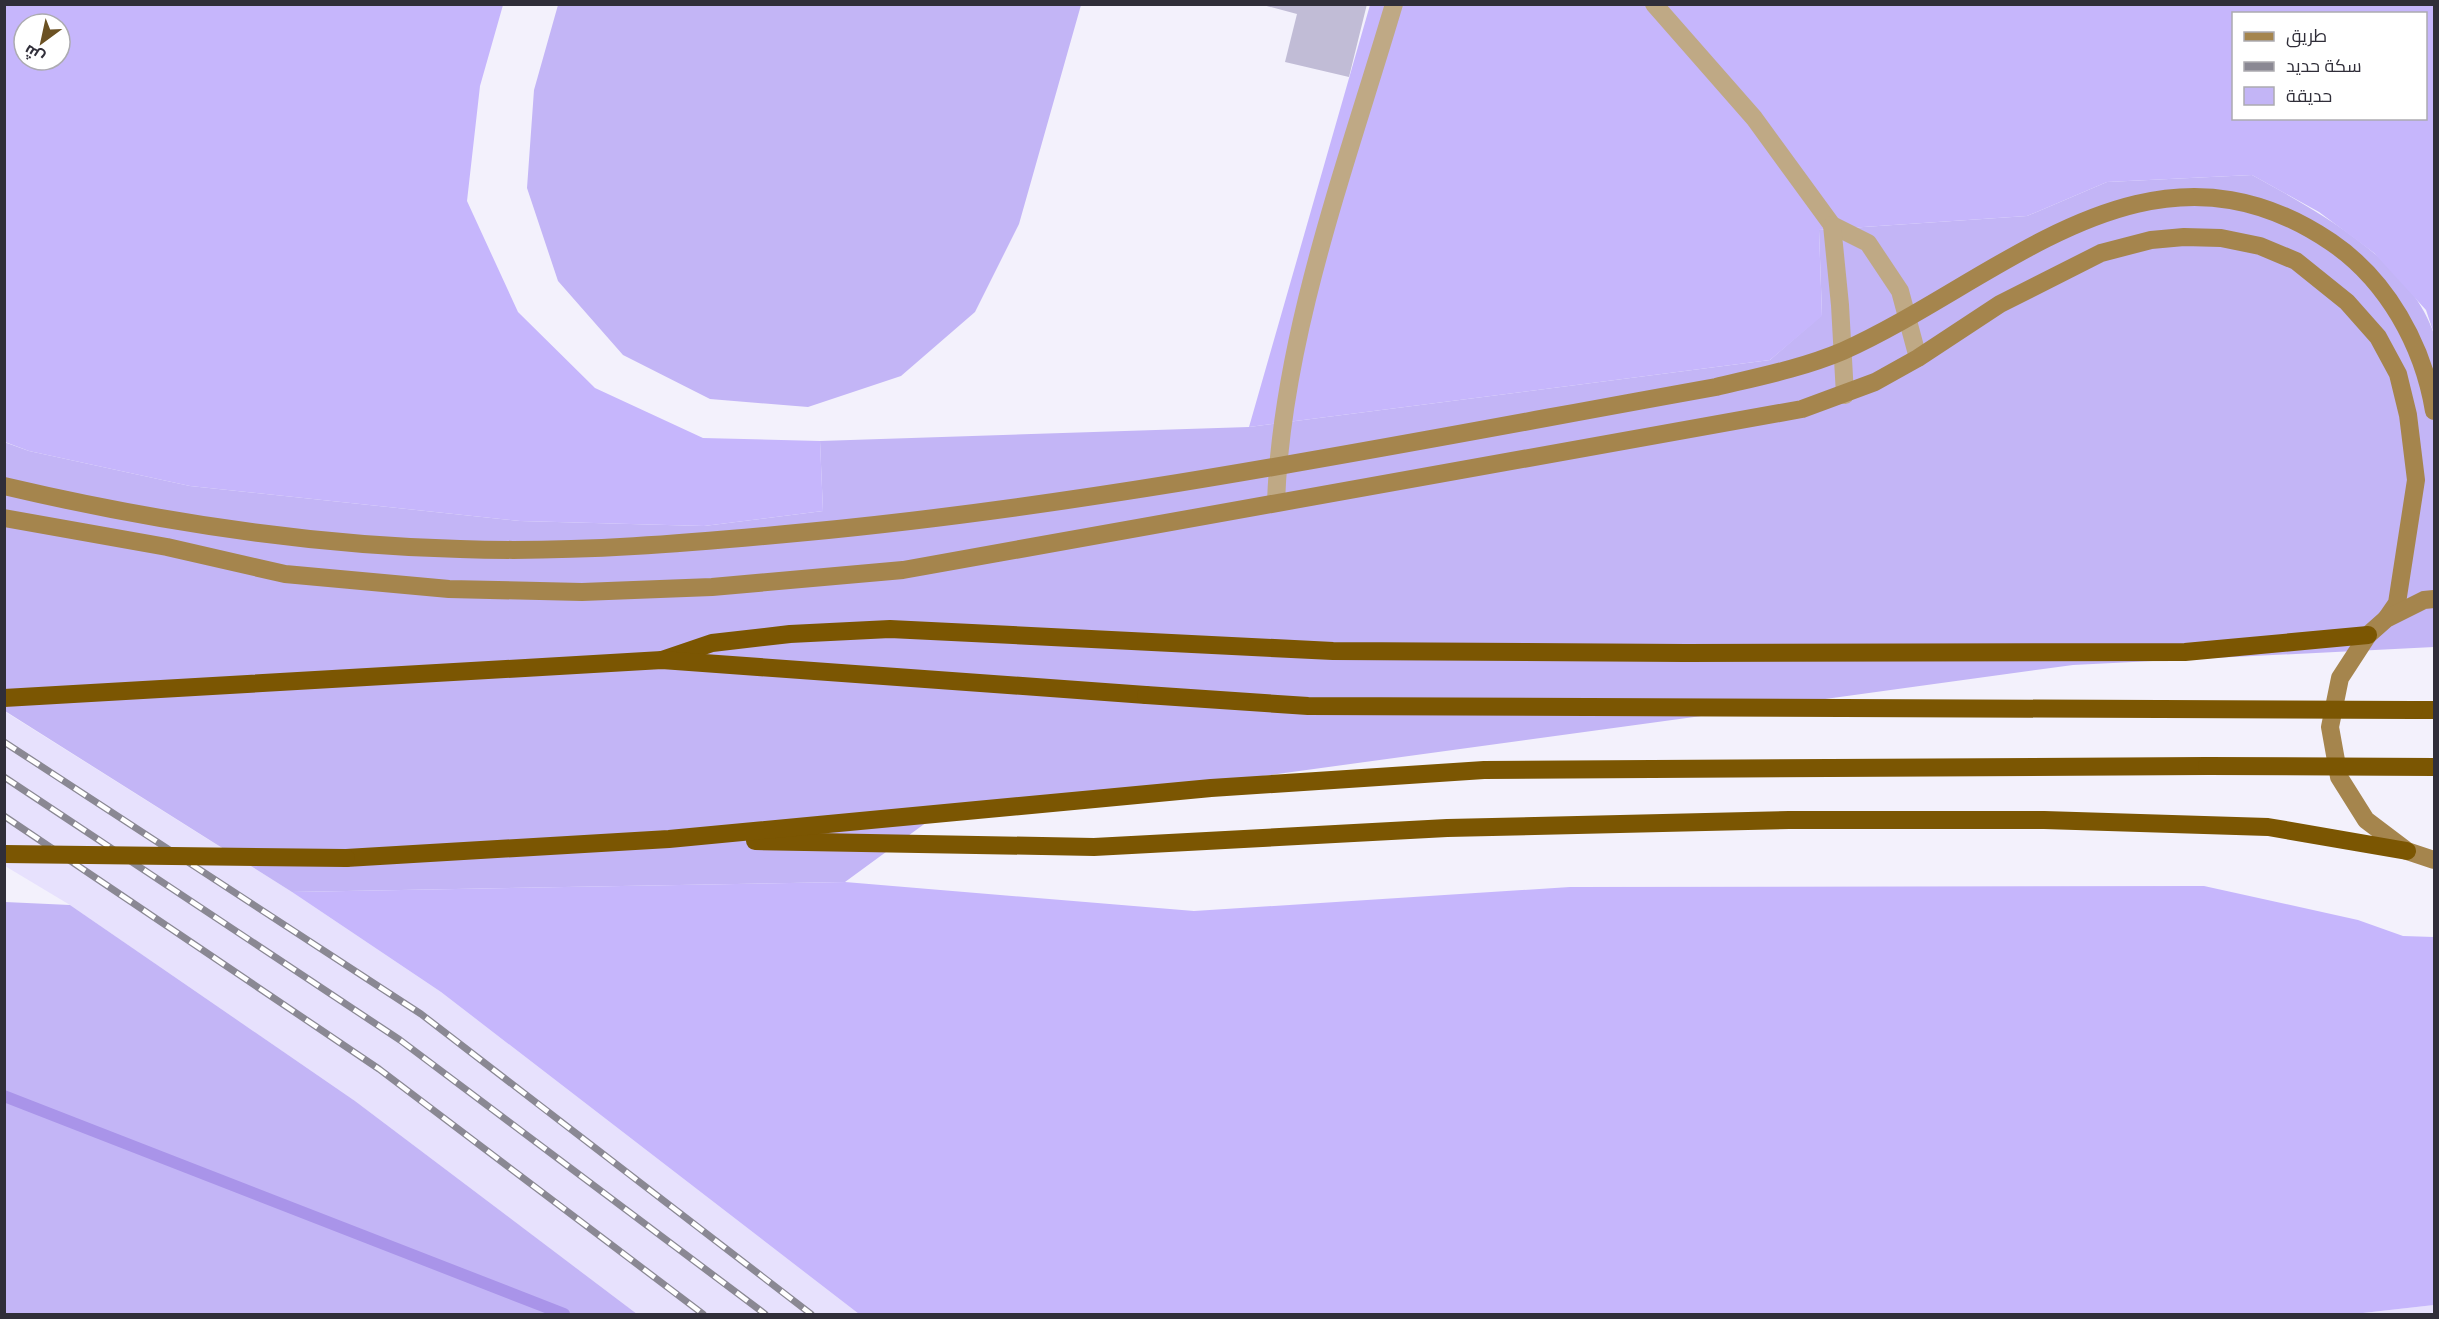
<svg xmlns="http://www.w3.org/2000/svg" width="2439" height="1319" font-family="'Public Sans',Cairo,sans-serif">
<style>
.built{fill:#e7e1fd}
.green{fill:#c3b5f6}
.forest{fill:#c6b6fc;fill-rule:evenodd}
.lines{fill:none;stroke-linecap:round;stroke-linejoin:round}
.stream{stroke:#a994e9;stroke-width:12}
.building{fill:#c1bcd6}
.lane{stroke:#bfa985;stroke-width:18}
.street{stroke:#bfa985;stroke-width:18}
.secondary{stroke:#a5854d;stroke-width:18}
.highway{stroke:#7b5602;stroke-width:18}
.rail-casing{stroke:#8a8893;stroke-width:7}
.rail{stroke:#fff;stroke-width:4.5;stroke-dasharray:14;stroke-linecap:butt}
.highway-bridge{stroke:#7b5602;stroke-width:18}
</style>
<rect width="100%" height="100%" fill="#f3f1fc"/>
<g class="built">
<path d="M4 711 292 892 441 992 859 1314H637L355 1101 70 905 5 866Z"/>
<path d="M2434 1305V1314H2354Z"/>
</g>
<g class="green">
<path d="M558 5V4L1081 5 1019 224 975 312 901 376 808 407 710 399 623 355 558 281 527 188 534 90Z"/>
<path d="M2252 175C2317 211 2409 260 2434 334V647L2073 665 927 822 845 882 292 892 5 711 4 442 29 451 190 486 520 521 704 526 823 511 820 441 1249 427 1770 360 1822 315 1819 230 2027 216 2107 182Z"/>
<path d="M5 902 70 905 355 1101 637 1314H5Z"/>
</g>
<g class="forest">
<path d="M5 4 503 5 480 86 467 201 518 312 595 388 703 438 820 441 823 511 704 526 520 521 190 486 29 451 5 442ZM24 24H60V60H24Z"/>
<path d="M1370 5H2434V334L2426 310 2374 253 2319 212 2252 175 2107 182 2027 216 1819 230 1822 316 1770 360 1249 427ZM2234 14H2426V118H2234Z"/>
<path d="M845 882 1194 911 1570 887 2204 886 2358 920 2403 936 2434 937V1305L2354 1314H859L441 992 292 892Z"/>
</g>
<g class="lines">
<path class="stream" d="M4 1096 564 1314"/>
</g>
<path class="building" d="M1367 4 1349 77 1285 62 1297 14 1263 5Z"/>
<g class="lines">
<path class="lane" d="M1276 502C1282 336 1347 163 1394 4"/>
<g class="street">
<path d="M1654 4 1754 118 1832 225 1868 243 1900 291 1918 358"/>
<path d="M1832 225 1840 305 1845 395"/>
</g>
<g class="secondary">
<path d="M4 486C153 521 307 545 460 549 576 553 692 543 807 532 1112 503 1415 441 1716 387 1758 377 1803 368 1843 351 2003 279 2149 119 2331 242 2387 280 2423 345 2434 411"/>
<path d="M4 518 167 547 285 574 449 589 582 592 712 587 903 570 1802 409 1875 382 1918 358 2000 304 2101 253 2151 240 2184 237 2221 238 2260 246 2296 261 2347 302 2378 337 2398 374 2408 415 2416 480 2397 603 2386 619"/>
<path d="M2434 599 2424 600 2386 619 2368 635 2340 678 2330 727 2339 777 2366 820 2407 851 2434 860"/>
</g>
<g class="highway">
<path d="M662 660 712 643 790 634 890 629 1333 651 1686 653 2185 652 2368 635"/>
<path d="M4 698 662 660 1146 695"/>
<path d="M2414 710H2434"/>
<path d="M755 841 1094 847 1447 828 1789 820H2044L2268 827 2407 851"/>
<path d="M346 858 669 839 1211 788 1484 770 2207 766"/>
</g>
<g class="rail-casing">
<g id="rail">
<path d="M4 742 421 1014 811 1314"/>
<path d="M4 777 400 1040 765 1314"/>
<path d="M4 816 379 1069 703 1314"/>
</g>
</g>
<use href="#rail" class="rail"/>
<g class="highway-bridge">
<path d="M1146 695 1308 706 2414 710"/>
<path d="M2207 766 2434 767"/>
<path d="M4 854 346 858"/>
</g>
</g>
<rect width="2439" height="1319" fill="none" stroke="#302e39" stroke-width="12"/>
<rect x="2232" y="12" width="195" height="108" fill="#ffffff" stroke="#acabb0" stroke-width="1.5"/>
<rect x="2244" y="32" width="30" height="9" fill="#a5854d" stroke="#acabb0" stroke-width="1.5"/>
<text x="2286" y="42" font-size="18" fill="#302e39">طريق</text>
<rect x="2244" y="62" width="30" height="9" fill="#8a8893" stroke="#acabb0" stroke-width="1.5"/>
<text x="2286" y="72" font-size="18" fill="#302e39">سكة حديد</text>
<rect x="2244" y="87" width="30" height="18" fill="#c3b5f6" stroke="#acabb0" stroke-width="1.5"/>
<text x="2286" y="102" font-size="18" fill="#302e39">حديقة</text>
<g transform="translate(42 42) rotate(213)"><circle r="28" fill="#ffffff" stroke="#acabb0" stroke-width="1.5"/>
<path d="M0-4.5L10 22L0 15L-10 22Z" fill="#6b5123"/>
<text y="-9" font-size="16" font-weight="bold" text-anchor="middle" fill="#302e39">ش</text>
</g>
</svg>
